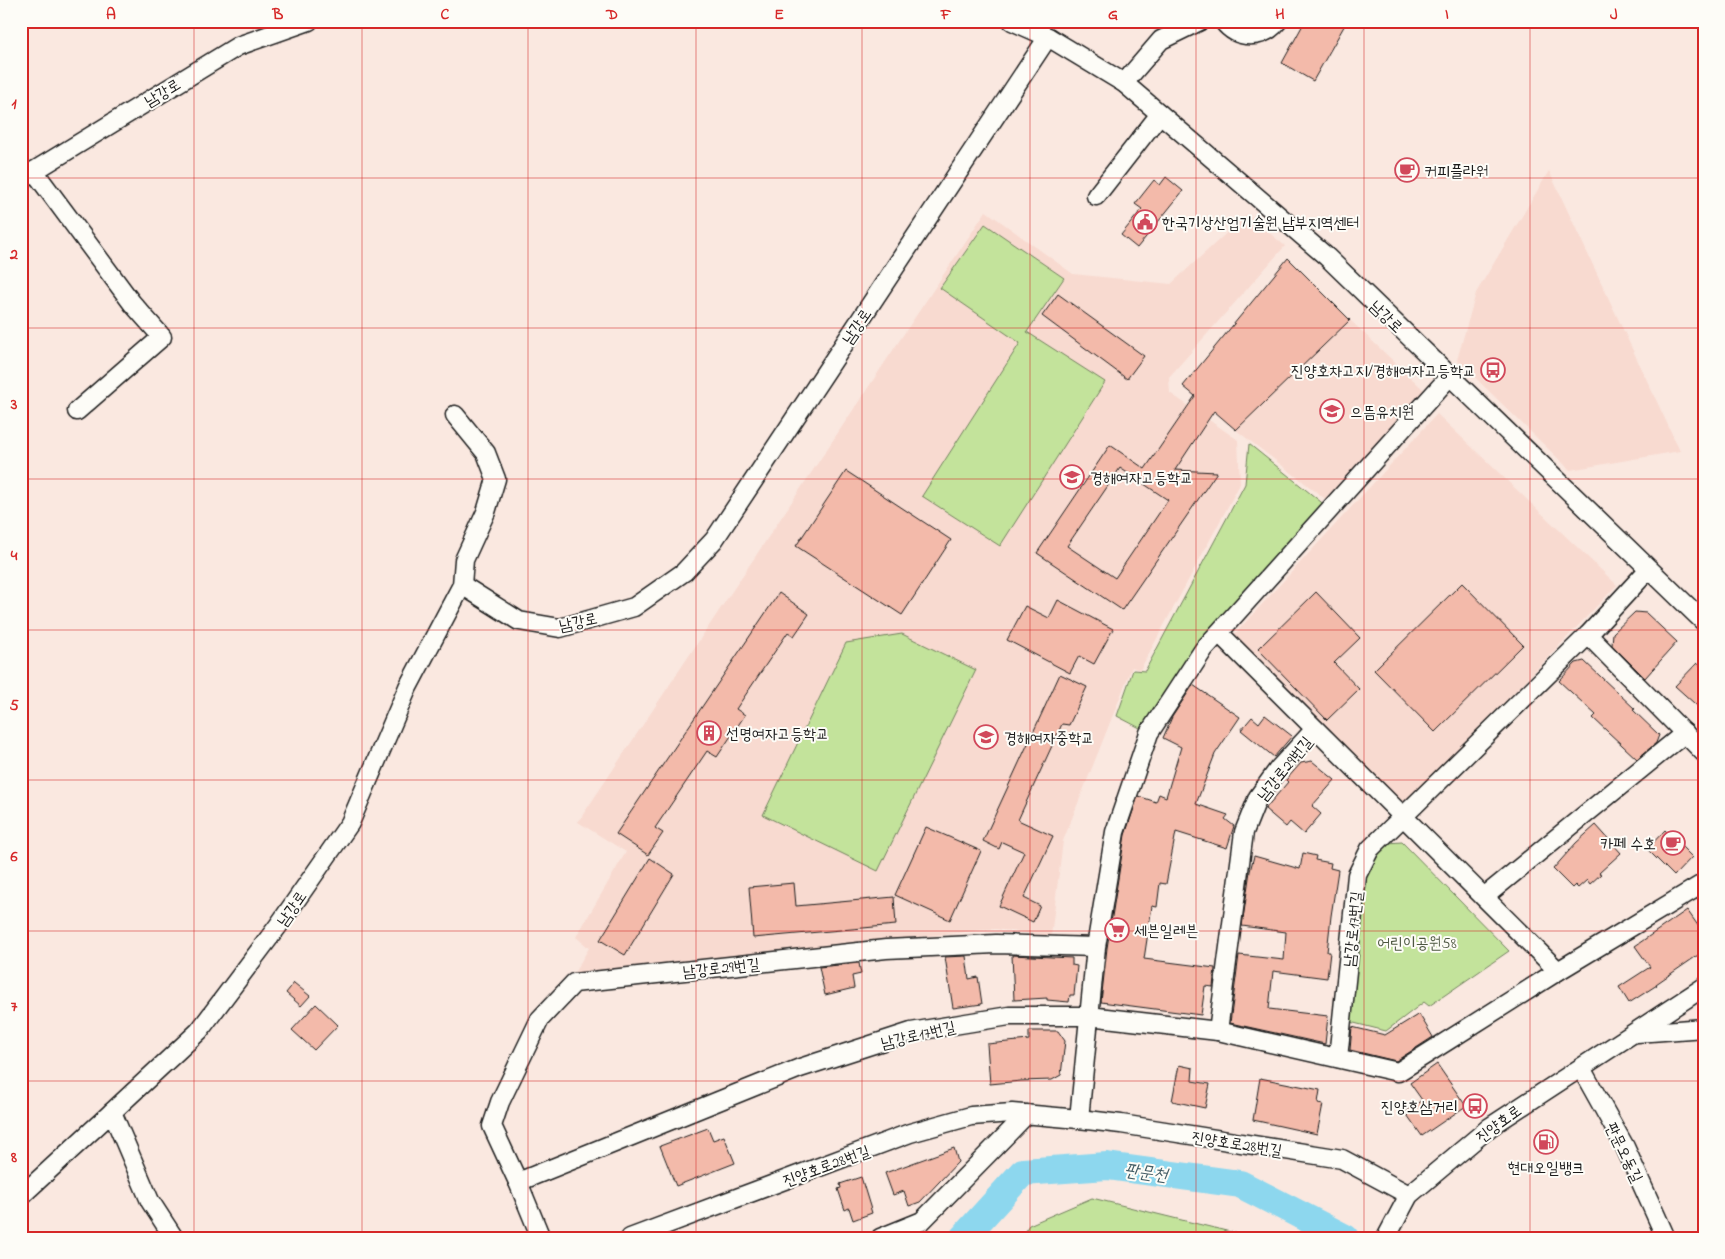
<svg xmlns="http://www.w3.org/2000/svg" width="1725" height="1259" font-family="'Indie Flower','Poor Story',sans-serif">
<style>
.built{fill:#f8dad0}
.green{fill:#c3e39b;stroke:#70805c}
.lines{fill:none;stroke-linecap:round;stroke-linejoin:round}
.river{stroke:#8dd7ee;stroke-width:28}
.building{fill:#f3baaa;stroke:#1c1c1c;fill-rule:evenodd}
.minor-casing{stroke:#1c1c1c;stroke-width:21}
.minor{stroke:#fdfcf7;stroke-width:18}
.grid{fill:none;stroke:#d62828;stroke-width:1;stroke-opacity:0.55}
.labels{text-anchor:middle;stroke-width:4;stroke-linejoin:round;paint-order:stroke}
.street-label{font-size:16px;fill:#1c1c1c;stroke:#fdfcf7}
.poi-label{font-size:16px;fill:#1c1c1c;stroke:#fdfcf7;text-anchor:start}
.park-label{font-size:16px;fill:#4e5842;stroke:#fdfcf7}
.water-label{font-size:18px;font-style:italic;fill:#445d66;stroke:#fdfcf7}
.neatline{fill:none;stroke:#d62828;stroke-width:2}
.grid-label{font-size:16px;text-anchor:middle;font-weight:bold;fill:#d62828}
</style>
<rect width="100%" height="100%" fill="#fae8e0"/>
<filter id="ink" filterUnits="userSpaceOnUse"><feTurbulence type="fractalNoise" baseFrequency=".02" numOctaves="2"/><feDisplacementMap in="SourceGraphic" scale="10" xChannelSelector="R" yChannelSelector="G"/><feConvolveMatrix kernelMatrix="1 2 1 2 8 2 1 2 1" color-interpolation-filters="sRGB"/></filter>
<g filter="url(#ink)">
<g class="built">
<path d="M1549 171 1680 451 1570 470 1457 360 1476 293Z"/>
<path d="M986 211 1073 274 1171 284 1247 214 1285 246 1169 377 1170 393 1238 440 1240 484 1140 670 1132 667 1063 841 1051 936 995 929 574 973 589 948 576 937 626 852 578 822Z"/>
<path d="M1350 320 1426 392 1328 501 1236 430Z"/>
<path d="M1437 414 1617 585 1403 809 1231 638Z"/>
</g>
<g class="green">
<path d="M985 224 1064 278 1027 332 1105 382 1000 546 922 496 1020 343 940 288Z"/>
<path d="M1249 444 1326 506 1213 628 1140 728 1117 716 1133 670 1145 671 1245 484Z"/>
<path d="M902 634 976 670 878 871 763 815 846 643Z"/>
<path d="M1402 842 1509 951 1429 1006 1424 1002 1386 1031 1346 1021 1363 880 1386 843Z"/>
<path d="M1092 1198 1255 1238H1020L1029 1225Z"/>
</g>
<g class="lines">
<path class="river" d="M963 1238 1023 1172 1107 1166 1240 1184 1345 1238"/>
</g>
<g class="building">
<path d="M1305 21H1347L1313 81 1282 63Z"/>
<path d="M1166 177 1183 191 1137 248 1121 235 1142 209 1135 204 1154 180 1160 185Z"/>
<path d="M1288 258 1350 320 1236 430 1214 411 1175 470 1217 472 1122 610 1037 553 1110 445 1145 469 1195 396 1183 386ZM1120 468 1168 500 1115 578 1067 546Z"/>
<path d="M1058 294 1144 356 1127 379 1042 316Z"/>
<path d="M846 471 951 540 902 615 796 546Z"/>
<path d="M1462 583 1523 645 1435 732 1374 670Z"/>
<path d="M1316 592 1360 638 1334 663 1359 689 1327 720 1258 649Z"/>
<path d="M779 593 809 614 794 636 788 632 736 709 745 715 717 757 707 751 655 828 663 833 648 855 616 834Z"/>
<path d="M1058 600 1113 629 1094 664 1079 656 1070 673 1007 640 1025 606 1049 618Z"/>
<path d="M1635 612 1646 613 1677 642 1645 678 1612 645 1613 633Z"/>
<path d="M1584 661 1635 709 1633 710 1659 735 1656 743 1637 759 1593 718 1596 715 1559 681 1576 663Z"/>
<path d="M1697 663 1704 669V712L1675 686Z"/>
<path d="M1060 674 1087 687 1069 725 1062 724 1018 820 1053 836 1024 898 1040 906 1033 922 999 906 1024 852 1002 842 999 849 983 841Z"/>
<path d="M1193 685 1240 717 1215 754 1196 804 1228 815 1225 819 1234 826 1227 848 1176 832 1166 884 1160 883 1157 907 1152 906 1144 959 1215 968 1213 987 1205 986 1201 1015 1101 1002 1107 948 1125 835 1138 796 1156 802 1159 794 1166 797 1181 747 1163 738 1172 717Z"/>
<path d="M1265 715 1292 736 1274 757 1241 730 1252 717 1259 723Z"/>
<path d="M1312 761 1335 780 1312 806 1321 814 1304 834 1290 822 1286 827 1265 809 1288 782 1286 780 1301 763Z"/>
<path d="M1596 825 1621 853 1599 873 1601 874 1590 884 1587 880 1578 888 1575 885 1572 888 1553 869 1576 843Z"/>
<path d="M926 827 981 851 950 920 895 895Z"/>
<path d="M1665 830 1692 857 1674 876 1647 849Z"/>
<path d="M1303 853 1316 856 1315 860 1331 863 1330 868 1338 870 1331 916 1327 952H1330L1327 978 1273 971 1269 1009 1328 1016 1325 1044 1230 1023 1239 955 1284 960 1286 932 1242 926 1250 871 1254 856 1300 869Z"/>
<path d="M650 858 674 874 625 955 600 940Z"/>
<path d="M794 883 796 906 894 897 896 925 753 938 749 887Z"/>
<path d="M1687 910 1704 934V951L1656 984 1657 985 1629 1003 1619 987 1650 967 1635 946Z"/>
<path d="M1012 955 1072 958V965L1077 966 1074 995H1070L1069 1002 1047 1000V998L1014 1000Z"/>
<path d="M966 956 969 979 978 977 982 1004 953 1008 945 957Z"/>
<path d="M859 963 861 974 852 976 854 988 825 995 819 967Z"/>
<path d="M294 983 310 996 301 1006 286 993Z"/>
<path d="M316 1004 338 1025 314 1050 292 1030Z"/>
<path d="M1419 1014 1433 1037 1396 1061 1350 1050 1352 1027 1385 1035Z"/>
<path d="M1029 1031H1058L1065 1041 1061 1075 1052 1080 1021 1081 990 1084 987 1044 1029 1040Z"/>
<path d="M1437 1064 1466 1106 1422 1136 1405 1112 1422 1100 1410 1083Z"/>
<path d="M1179 1065 1193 1068 1192 1081 1210 1084 1205 1108 1172 1101Z"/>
<path d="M1260 1078 1320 1090 1318 1103 1323 1104 1317 1134 1253 1120Z"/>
<path d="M708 1128 713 1140 724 1136 735 1163 676 1186 660 1146Z"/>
<path d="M954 1148 958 1162 920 1202 909 1206 904 1191 893 1195 885 1173Z"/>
<path d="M861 1177 872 1213 853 1220 849 1208 845 1210 838 1189 841 1188 840 1184Z"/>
</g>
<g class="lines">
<g class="minor-casing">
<g id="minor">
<path d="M1012 21 1048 37 1124 83 1327 257 1704 622"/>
<path d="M1223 21C1237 40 1263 40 1278 21"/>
<path d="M1124 83 1161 40 1200 21"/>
<path d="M34 171 132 303 162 337 77 411"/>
<path d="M21 179 238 46 309 21"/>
<path d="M1096 196 1160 114"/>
<path d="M455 415 486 453 496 479 486 512 464 560 462 585"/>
<path d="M1219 633 1558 971"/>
<path d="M1588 635 1704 753"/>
<path d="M1484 897 1685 733"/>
<path d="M1218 1031 1244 832 1258 797 1279 768 1315 729"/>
<path d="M1637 1033 1704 1028"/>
<path d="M1338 1058 1357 875 1370 849 1588 635 1649 569"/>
<path d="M1581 1068 1625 1147 1666 1238"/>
<path d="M1079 1119 1096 947 1115 832 1149 733 1204 649 1450 376"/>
<path d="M518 1182 800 1068 911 1032 1009 1016H1089L1218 1031 1398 1072 1558 971 1704 883"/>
<path d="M21 1196 112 1112"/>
<path d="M174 1238 150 1201 112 1112 199 1031 278 926 350 823 408 687 462 585 519 621 560 628 634 607 684 572 714 540 1048 37"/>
<path d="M541 1238 518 1182 492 1126 500 1102 540 1019 574 983 886 949 996 944 1096 947"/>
<path d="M630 1238 910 1133 971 1116 1012 1113 1079 1119 1121 1124 1342 1159 1409 1195"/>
<path d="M880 1238 922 1221 1027 1114"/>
<path d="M1386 1238 1409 1195 1490 1127 1704 987"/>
</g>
</g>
<use href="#minor" class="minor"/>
</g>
</g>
<path class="grid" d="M194 21V1238M362 21V1238M528 21V1238M696 21V1238M862 21V1238M1030 21V1238M1196 21V1238M1364 21V1238M1530 21V1238M21 178H1704M21 328H1704M21 479H1704M21 630H1704M21 780H1704M21 931H1704M21 1081H1704"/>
<defs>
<g id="cafe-ring" transform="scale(1.25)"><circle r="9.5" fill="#fdfcf7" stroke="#d1495b" stroke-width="1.5"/><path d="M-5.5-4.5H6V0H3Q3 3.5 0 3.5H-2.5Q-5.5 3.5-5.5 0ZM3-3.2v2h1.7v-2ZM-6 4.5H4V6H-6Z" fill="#d1495b"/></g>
<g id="civic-ring" transform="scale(1.25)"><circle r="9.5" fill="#fdfcf7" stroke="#d1495b" stroke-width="1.5"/><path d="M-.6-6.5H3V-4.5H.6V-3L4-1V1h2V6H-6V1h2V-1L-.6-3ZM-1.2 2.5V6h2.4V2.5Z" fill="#d1495b"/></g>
<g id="bus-ring" transform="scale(1.25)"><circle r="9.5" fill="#fdfcf7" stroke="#d1495b" stroke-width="1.5"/><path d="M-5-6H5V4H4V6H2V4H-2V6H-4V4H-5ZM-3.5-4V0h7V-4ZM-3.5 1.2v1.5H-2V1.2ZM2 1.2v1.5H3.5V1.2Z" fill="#d1495b"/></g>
<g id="school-ring" transform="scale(1.25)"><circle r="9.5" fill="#fdfcf7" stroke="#d1495b" stroke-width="1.5"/><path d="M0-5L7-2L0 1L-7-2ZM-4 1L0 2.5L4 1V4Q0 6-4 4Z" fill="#d1495b"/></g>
<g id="building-ring" transform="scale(1.25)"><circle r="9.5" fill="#fdfcf7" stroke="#d1495b" stroke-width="1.5"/><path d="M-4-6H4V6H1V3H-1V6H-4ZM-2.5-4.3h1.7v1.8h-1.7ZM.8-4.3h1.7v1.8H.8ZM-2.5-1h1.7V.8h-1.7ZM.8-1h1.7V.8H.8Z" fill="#d1495b"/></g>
<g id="supermarket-ring" transform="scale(1.25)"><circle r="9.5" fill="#fdfcf7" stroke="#d1495b" stroke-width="1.5"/><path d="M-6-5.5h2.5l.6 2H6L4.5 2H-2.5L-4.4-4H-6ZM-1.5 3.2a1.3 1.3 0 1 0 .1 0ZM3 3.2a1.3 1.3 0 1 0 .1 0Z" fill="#d1495b"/></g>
<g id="fuel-ring" transform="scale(1.25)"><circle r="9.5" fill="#fdfcf7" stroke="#d1495b" stroke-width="1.5"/><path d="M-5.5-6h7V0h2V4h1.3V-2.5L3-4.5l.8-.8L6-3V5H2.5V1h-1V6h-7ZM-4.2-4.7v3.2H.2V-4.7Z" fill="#d1495b"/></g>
</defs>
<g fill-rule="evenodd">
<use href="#cafe-ring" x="1407" y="170"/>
<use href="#civic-ring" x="1145" y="222"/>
<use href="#bus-ring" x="1493" y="370"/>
<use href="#school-ring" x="1332" y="411"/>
<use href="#school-ring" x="1072" y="477"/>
<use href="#building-ring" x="709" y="733"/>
<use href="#school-ring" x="986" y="737"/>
<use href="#cafe-ring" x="1673" y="843"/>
<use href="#supermarket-ring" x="1117" y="930"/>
<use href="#bus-ring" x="1475" y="1106"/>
<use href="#fuel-ring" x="1546" y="1142"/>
</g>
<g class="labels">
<g class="street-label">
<text transform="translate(162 92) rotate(-31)" y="6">남강로</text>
<text transform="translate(1387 316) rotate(44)" y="6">남강로</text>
<text transform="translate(856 326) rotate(-56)" y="6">남강로</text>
<text transform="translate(578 621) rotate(-12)" y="6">남강로</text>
<text transform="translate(1284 768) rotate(-51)" y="6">남강로29번길</text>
<text transform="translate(291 908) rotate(-55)" y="6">남강로</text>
<text transform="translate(1352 929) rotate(-84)" y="6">남강로17번길</text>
<text transform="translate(721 967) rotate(-6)" y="6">남강로29번길</text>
<text transform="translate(918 1034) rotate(-13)" y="6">남강로17번길</text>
<text transform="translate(1498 1123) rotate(-36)" y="6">진양호로</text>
<text transform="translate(1237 1143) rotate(9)" y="6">진양호로28번길</text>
<text transform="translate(1625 1152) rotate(64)" y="6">판문오동길</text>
<text transform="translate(826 1165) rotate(-20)" y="6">진양호로28번길</text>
</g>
<g class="poi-label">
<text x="1424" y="176">커피플라워</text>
<text x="1162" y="228">한국기상산업기술원 남부지역센터</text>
<text x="1476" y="376" text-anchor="end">진양호차고지/경해여자고등학교</text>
<text x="1350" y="417">으뜸유치원</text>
<text x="1090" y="483">경해여자고등학교</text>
<text x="726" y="739">선명여자고등학교</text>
<text x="1004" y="743">경해여자중학교</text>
<text x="1656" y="849" text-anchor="end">카페 수호</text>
<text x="1134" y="936">세븐일레븐</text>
<text x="1458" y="1112" text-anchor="end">진양호삼거리</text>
<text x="1546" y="1173" text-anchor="middle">현대오일뱅크</text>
</g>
<g class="park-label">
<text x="1417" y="948">어린이공원58</text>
</g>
<g class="water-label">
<text transform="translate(1146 1172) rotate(8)" y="6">판문천</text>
</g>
</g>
<rect width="1725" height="1259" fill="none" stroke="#fdfcf7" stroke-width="55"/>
<rect x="28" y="28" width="1670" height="1204" class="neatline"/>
<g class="grid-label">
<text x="111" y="19">A</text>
<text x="278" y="19">B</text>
<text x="445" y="19">C</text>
<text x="612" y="19">D</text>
<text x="779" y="19">E</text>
<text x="946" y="19">F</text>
<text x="1113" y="19">G</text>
<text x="1280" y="19">H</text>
<text x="1447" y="19">I</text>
<text x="1614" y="19">J</text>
<text x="14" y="108">1</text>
<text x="14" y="259">2</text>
<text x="14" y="409">3</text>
<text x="14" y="560">4</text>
<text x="14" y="710">5</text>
<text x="14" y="861">6</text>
<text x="14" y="1011">7</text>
<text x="14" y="1162">8</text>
</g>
</svg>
